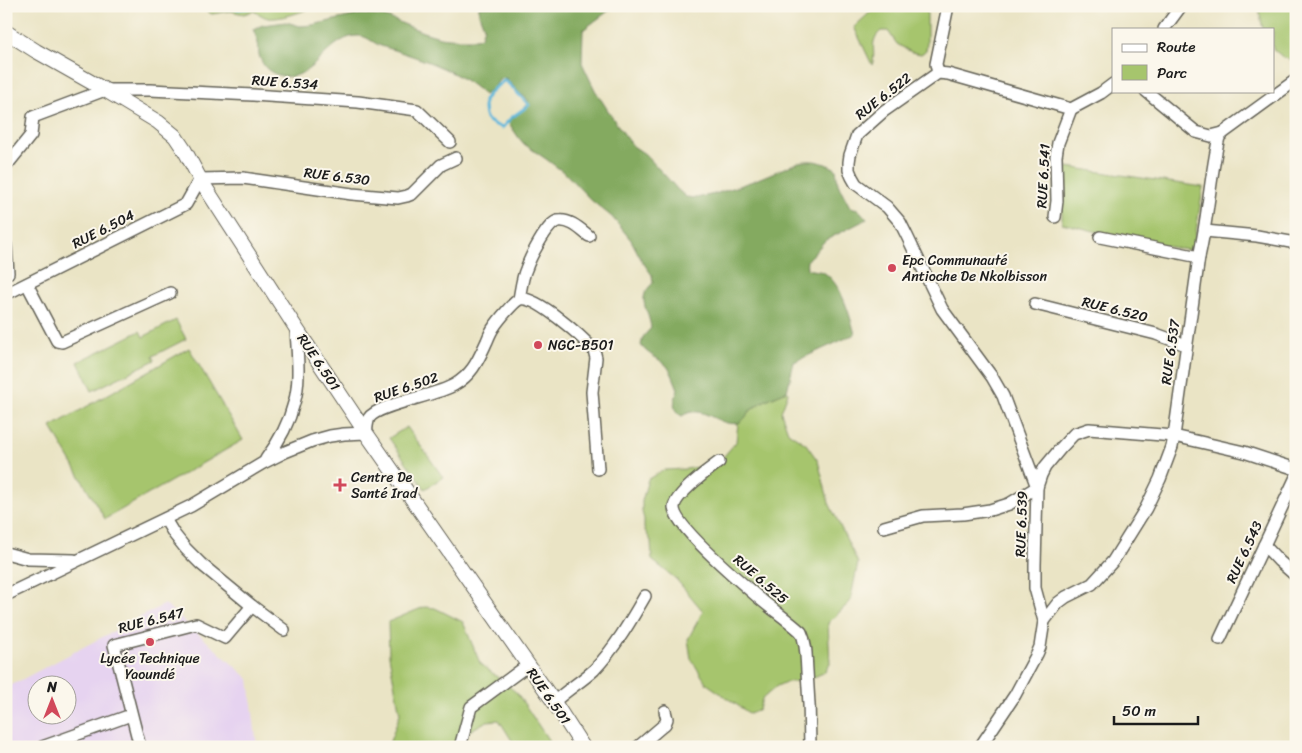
<svg xmlns="http://www.w3.org/2000/svg" width="1302" height="753" font-family="Sriracha,sans-serif">
<style>
.built{fill:#e6d3f0;fill-rule:evenodd}
.green{fill:#a6c56d;stroke:#617044}
.forest{fill:#84aa60;stroke:#50633e}
.lines{fill:none;stroke-linecap:round;stroke-linejoin:round}
.stream{stroke:#5fb8dd;stroke-width:3}
.minor-casing{stroke:#646257;stroke-width:14}
.tertiary-casing{stroke:#646257;stroke-width:16}
.minor{stroke:#fff;stroke-width:11}
.tertiary{stroke:#fff;stroke-width:14}
.poi-dot{fill:#d1495b;stroke:#fbf7ec;stroke-width:2}
.labels{text-anchor:middle;stroke-width:4;stroke-linejoin:round;paint-order:stroke}
.street-label{font-size:14px;fill:#1c1c1c;stroke:#fbf7ec}
.poi-label{font-size:14px;fill:#1c1c1c;stroke:#fbf7ec;text-anchor:start}
</style>
<rect width="100%" height="100%" fill="#fbf7ec"/>
<filter id="ink" filterUnits="userSpaceOnUse"><feTurbulence type="fractalNoise" baseFrequency=".02" numOctaves="2"/><feDisplacementMap in="SourceGraphic" scale="10" xChannelSelector="R" yChannelSelector="G"/><feConvolveMatrix kernelMatrix="1 2 1 2 8 2 1 2 1" color-interpolation-filters="sRGB"/></filter>
<filter id="wash" filterUnits="userSpaceOnUse"><feTurbulence type="fractalNoise" baseFrequency=".0096" numOctaves="4" result="noise"/><feDisplacementMap in="SourceGraphic" scale="20" xChannelSelector="R" yChannelSelector="G"/><feGaussianBlur stdDeviation="1.12" result="paint"/><feColorMatrix in="noise" values="0 0 0 0 0 0 0 0 0 0 0 0 0 0 0 0 0 1.4 0 .05"/><feComposite in="paint" operator="in"/></filter>
<g filter="url(#wash)">
<rect width="100%" height="100%" fill="#eae4c5"/>
<path class="built" d="M165 604 249 679 257 747H6V688ZM38 686H68V716H38Z"/>
<g class="green">
<path d="M196 6H315C306 11 278 20 268 18 263 17 259 13 253 11L244 14 230 11 212 14Z"/>
<path d="M877 6H929L927 9V43L926 50 924 52 921 54 911 52 897 44 888 31H881C868 42 877 51 872 65L854 27Z"/>
<path d="M1258 6H1296V60L1284 58 1273 49V29H1263Z"/>
<path d="M1067 167 1203 187 1193 251 1126 239 1062 223V182Z"/>
<path d="M176 320 186 339 153 356 155 360 92 391 78 362 140 331 143 337Z"/>
<path d="M189 348 243 440 105 519 51 427Z"/>
<path d="M787 391 788 393 781 412 788 432 806 444 818 461 829 503 858 563 850 602 828 623 830 663 825 672 806 681 786 682 777 686 762 699 759 709 750 714 707 684 691 659 688 639 703 611 676 579 652 560 651 541 644 529V519L642 512V501L648 479 664 470 686 469 715 464 719 462 736 442 738 423C745 419 748 412 755 407 764 400 777 395 787 391Z"/>
<path d="M407 427 443 477 425 489 389 438Z"/>
<path d="M424 607 435 608 463 622 480 663 517 693 549 741 544 747H516L499 720 487 721 464 734 463 747H389V744L400 714 389 656 388 622Z"/>
</g>
<path class="forest" d="M479 6H615L583 30 582 63 595 90 616 123 633 146 645 154 672 183 677 189 686 197 696 198 715 194 753 181 799 162C813 159 823 162 836 169L838 184 850 207 858 209 867 219 826 240C822 243 820 247 817 250 811 258 805 256 807 269 813 271 821 270 826 274 842 286 850 316 855 334L794 362 787 391C775 396 758 402 749 412 746 416 744 421 738 423 718 428 703 402 682 416 669 409 676 399 678 389 675 382 672 372 667 366 659 358 646 354 641 345L643 337 651 328C649 309 635 299 653 283L652 275 642 261 631 240 612 217 591 200 566 174 546 159 524 144 519 138 508 122C514 114 524 110 528 102L527 99 518 92 506 78 500 79 492 90 484 95C457 69 416 57 381 46 373 43 366 35 357 36 325 37 312 89 275 74 267 70 264 67 260 58 258 54 259 48 258 43 257 39 255 34 253 29L263 25 286 22 300 26 312 25 362 14 384 16 423 32 440 37 459 39H476L481 37 484 27 479 14Z"/>
<g class="lines">
<g class="stream">
<path d="M216 6C227 9 244 10 255 6"/>
<path d="M261 6H273"/>
<path d="M505 80 529 105 511 118 502 128C484 120 484 120 484 100L493 89Z"/>
</g>
</g>
</g>
<g filter="url(#ink)">
<g class="lines">
<g class="minor-casing">
<g id="minor">
<path d="M1164 29 1181 6"/>
<path d="M938 73 936 64 948 6"/>
<path d="M1146 91 1196 132 1211 136 1223 133"/>
<path d="M6 166 31 135 33 117 105 90H150L253 95 358 102 417 110 450 142"/>
<path d="M1055 217 1057 201 1056 156 1058 143 1071 109"/>
<path d="M1205 231 1257 236 1296 243"/>
<path d="M1100 237 1199 257"/>
<path d="M6 245 8 273H6"/>
<path d="M27 284 57 341 62 342 170 293"/>
<path d="M6 294 186 204 200 179 243 178 352 194 398 198 407 196 412 194 441 165 456 158"/>
<path d="M519 299C521 289 522 278 526 269 530 258 547 223 558 221 570 219 580 229 589 236"/>
<path d="M1035 304 1156 334 1186 345"/>
<path d="M266 459C278 443 289 423 294 403 301 380 297 353 296 328"/>
<path d="M719 462C709 469 675 495 674 507 673 525 744 585 759 598 773 610 788 620 801 632 807 644 806 659 807 671 809 696 810 722 810 747"/>
<path d="M884 527 923 516 963 514 990 510 1009 504 1037 487 1003 396 992 377 942 309 907 236 900 222 887 207 856 184 852 177 849 170V162L850 155 857 135 884 111 938 73 948 74 1071 109 1101 93 1113 84"/>
<path d="M1264 545 1279 561 1296 576"/>
<path d="M6 553 28 559 74 560"/>
<path d="M6 595 191 506 263 463 285 452 312 441 330 436 344 434 366 433C367 428 367 422 369 418 378 404 436 396 454 385 473 374 478 360 487 341 489 336 491 331 494 327 498 321 514 301 520 299 537 296 582 337 594 350L596 358 592 392 598 469"/>
<path d="M252 606 284 630"/>
<path d="M1044 621 1058 603 1066 597 1092 584 1113 561 1146 508 1160 479 1172 447 1174 436 1199 257C1208 218 1210 177 1219 137L1223 133 1296 80"/>
<path d="M1220 639 1296 477"/>
<path d="M554 702C567 690 582 681 594 670 615 648 630 622 645 596"/>
<path d="M42 747 131 715"/>
<path d="M140 747 114 645 196 624 225 638 252 606 201 564 186 549 174 534 165 519"/>
<path d="M460 747 471 707 528 665"/>
<path d="M638 747 665 724 667 719 665 711"/>
<path d="M980 747 1015 695 1037 654 1040 647 1044 621 1035 588V565L1037 487 1041 475 1045 467 1060 449 1074 434 1089 429 1174 436 1244 452 1296 469"/>
</g>
</g>
<g class="tertiary-casing">
<path id="tertiary" d="M6 32 36 51 105 90 158 122 175 136 185 151 200 179 296 328 366 433 554 702 583 747"/>
</g>
<use href="#minor" class="minor"/>
<use href="#tertiary" class="tertiary"/>
</g>
</g>
<g class="poi-dot">
<circle cx="892" cy="268" r="5"/>
<circle cx="538" cy="345" r="5"/>
<path d="M337.5 477.5h5v5h5v5h-5v5h-5v-5h-5v-5h5z"/>
<circle cx="150" cy="642" r="5"/>
</g>
<g class="labels">
<g class="street-label">
<text transform="translate(285 82) rotate(4)" y="5">RUE 6.534</text>
<text transform="translate(883 96) rotate(-38)" y="5">RUE 6.522</text>
<text transform="translate(337 176) rotate(7)" y="5">RUE 6.530</text>
<text transform="translate(1043 176) rotate(-87)" y="5">RUE 6.541</text>
<text transform="translate(103 229) rotate(-27)" y="5">RUE 6.504</text>
<text transform="translate(1115 309) rotate(14)" y="5">RUE 6.520</text>
<text transform="translate(1170 352) rotate(-82)" y="5">RUE 6.537</text>
<text transform="translate(319 362) rotate(56)" y="5">RUE 6.501</text>
<text transform="translate(406 387) rotate(-19)" y="5">RUE 6.502</text>
<text transform="translate(1021 524) rotate(-88)" y="5">RUE 6.539</text>
<text transform="translate(1244 552) rotate(-65)" y="5">RUE 6.543</text>
<text transform="translate(761 579) rotate(41)" y="5">RUE 6.525</text>
<text transform="translate(151 620) rotate(-14)" y="5">RUE 6.547</text>
<text transform="translate(549 696) rotate(55)" y="5">RUE 6.501</text>
</g>
<g class="poi-label">
<text x="902" y="265">Epc Communauté<tspan x="902" dy="16">Antioche De Nkolbisson</tspan></text>
<text x="548" y="350">NGC-B501</text>
<text x="351" y="482">Centre De<tspan x="351" dy="16">Santé Irad</tspan></text>
<text x="150" y="663" text-anchor="middle">Lycée Technique<tspan x="150" dy="16">Yaoundé</tspan></text>
</g>
</g>
<rect width="1302" height="753" fill="none" stroke="#fbf7ec" stroke-width="25"/>
<rect x="1112" y="28" width="162" height="65" fill="#fbf7ec" stroke="#a29f99"/>
<rect x="1122" y="44" width="25" height="8" fill="#ffffff" stroke="#a29f99"/>
<text x="1157" y="52" font-size="15" fill="#1c1c1c">Route</text>
<rect x="1122" y="65" width="25" height="15" fill="#a6c56d" stroke="#a29f99"/>
<text x="1157" y="78" font-size="15" fill="#1c1c1c">Parc</text>
<g transform="translate(52 700)"><circle r="24" fill="#fbf7ec" stroke="#a29f99"/>
<path d="M0-4L9 19L0 12L-9 19Z" fill="#d1495b"/>
<text y="-8" font-size="14" font-weight="bold" text-anchor="middle" fill="#1c1c1c">N</text>
</g>
<path d="M1114 716v8h84v-8" fill="none" stroke="#1c1c1c" stroke-width="2.5"/>
<text x="1122" y="716" font-size="15" fill="#1c1c1c" stroke="#fbf7ec" stroke-width="4" paint-order="stroke">50 m</text>
</svg>
